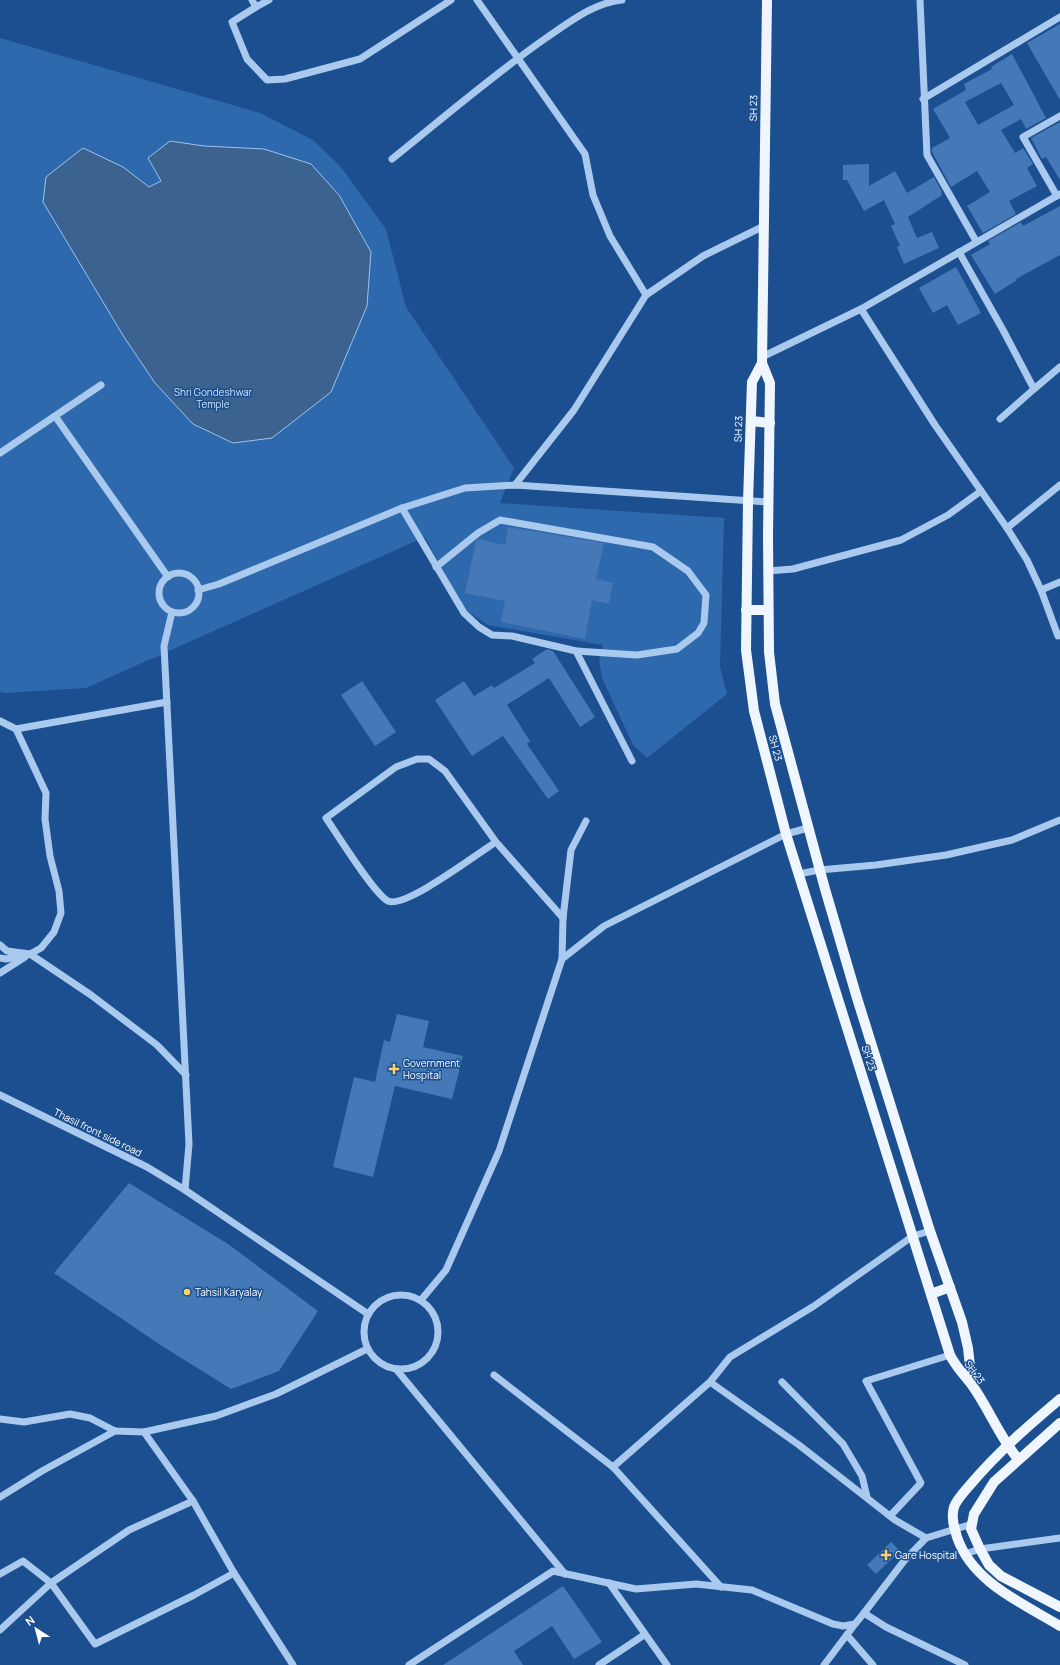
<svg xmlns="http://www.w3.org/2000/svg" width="1060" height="1665" font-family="Manrope,sans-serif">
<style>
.green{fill:#2e69ad}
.water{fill:#3c6290;stroke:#9cc4f0}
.building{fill:#4478b7;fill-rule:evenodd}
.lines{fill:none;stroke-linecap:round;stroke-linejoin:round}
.minor{stroke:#a9c9ee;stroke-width:7}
.major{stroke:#f0f6ff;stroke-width:10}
.poi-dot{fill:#ffd166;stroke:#1b4f8f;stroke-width:1.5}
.labels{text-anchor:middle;stroke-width:3;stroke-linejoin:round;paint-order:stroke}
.street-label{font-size:10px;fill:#fff;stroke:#1b4f8f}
.park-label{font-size:10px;fill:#cfe3fa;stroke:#1b4f8f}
.poi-label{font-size:10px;fill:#fff;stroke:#1b4f8f;text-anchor:start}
</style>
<rect width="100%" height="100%" fill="#1b4f8f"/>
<path class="green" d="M0 38 260 113 313 140 340 166 386 229 406 307 514 468 500 503 724 518 720 667 727 694 647 758 633 745 602 678 599 661 603 645 488 625 464 609 425 537 86 688 5 693 0 692Z"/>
<path class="water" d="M170 141 204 146 264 149 311 164 339 195 371 252 367 306 331 392 272 438 233 443 193 424 155 383 124 337 43 202 46 177 83 148 123 167 149 187 161 181 148 158Z"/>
<g class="building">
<path d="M1060 24V100L1027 43Z"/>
<path d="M1012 54 1046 118 1026 129 1021 119 1001 130 1015 153 1023 148 1033 164 1027 168 1037 186 1009 201 1016 214 983 233 967 206 990 192 977 171 951 187 932 152V148L950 138 933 109 966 90 964 84 992 69 991 67ZM1001 83 1014 105 978 125 965 102Z"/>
<path d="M1060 122V180L1046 157 1042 159 1031 138Z"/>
<path d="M869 164V186L895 171 907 193 934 177 942 192 941 193 942 195 908 217 917 238 932 232 939 248 904 264 897 247 900 246 891 226 895 224 884 200 864 211 847 180H843V165Z"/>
<path d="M1060 206V255L1016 279 1017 280 995 294 971 255 990 244 988 241 1021 222 1023 226Z"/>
<path d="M956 267 981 313 958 325 947 305 933 313 919 288Z"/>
<path d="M508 527 604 543 596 579 613 583 609 604 592 600 585 639 501 622 505 601 465 593 476 541 478 539 505 545Z"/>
<path d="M547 649 553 651 595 717 580 727 549 678 507 705 530 741 527 744 559 791 548 799 503 736 472 756 435 700 464 681 474 696 492 685 494 688 535 663 532 659Z"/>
<path d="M362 681 396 732 375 746 341 695Z"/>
<path d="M397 1014 429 1021 423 1047 463 1056 452 1099 395 1086 373 1177 333 1167 354 1077 375 1082 384 1040 390 1042Z"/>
<path d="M129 1183 228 1244 318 1311 279 1371 231 1389 162 1346 54 1273Z"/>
<path d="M891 1542 900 1551 876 1574 867 1565Z"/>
<path d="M563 1586 602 1642 574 1659 552 1626 514 1651 523 1665H443Z"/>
</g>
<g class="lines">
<g class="minor">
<path d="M252 0 256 7 269 0"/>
<path d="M477 0 585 154 593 195 610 236 646 295"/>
<path d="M920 0 927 155 976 241"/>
<path d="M256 7 232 22 247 59 267 80 285 79 360 59 451 0"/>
<path d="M923 99 1060 17"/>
<path d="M392 159C443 118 493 75 546 38 570 22 593 3 622 0"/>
<path d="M1057 196 1023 137 1060 116"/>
<path d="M959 252 1003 330 1034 389 1060 367"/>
<path d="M861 309 935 425 1007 528 1027 560 1041 590 1058 636"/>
<path d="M762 357 861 309 1060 194"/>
<path d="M55 416 168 577"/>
<path d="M1000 419 1034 389"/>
<path d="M0 453 101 385"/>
<path d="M515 485 574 410 646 295 703 256 764 226"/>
<path d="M402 508 464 613 479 627 492 635 512 636 576 651 632 761"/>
<path d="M1007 528 1060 485"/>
<path d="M436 567 478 533 500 520 653 547 688 571 706 595 704 623 698 633 677 649 637 655 576 651"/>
<path d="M768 571 793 569 901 540 948 515 981 491"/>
<circle cx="179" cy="593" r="20"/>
<path d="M198 590 219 584 402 508 465 488 515 485 768 502"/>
<path d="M1041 590 1060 582"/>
<path d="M172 612 164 646 189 1144 185 1190 368 1314"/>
<path d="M0 721 16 729 46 793 45 819 50 856 59 891 61 913 54 932 41 948 30 954 6 959 0 958"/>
<path d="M16 729 167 702"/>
<path d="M496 842C478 853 405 909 388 901 374 894 337 834 326 818L396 767 417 759H429L445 771 496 842 563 918"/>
<path d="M799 874 819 870 876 865 946 855 1012 840 1060 820"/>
<path d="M0 945 7 951 30 954 91 995 157 1045 186 1075"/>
<path d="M562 959 563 918 571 850 586 821"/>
<path d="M0 973 25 957"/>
<path d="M0 1095 147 1167 185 1190"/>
<circle cx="401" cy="1332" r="37"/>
<path d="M421 1300 446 1270 499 1151 562 959 604 926 786 834 808 828"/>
<path d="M396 1369 565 1574"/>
<path d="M494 1375 613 1467 721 1587"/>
<path d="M710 1382 799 1445 895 1520 926 1538 972 1524"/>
<path d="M782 1382 843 1444 862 1476 867 1497"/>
<path d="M0 1419 24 1422 70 1414 90 1418 115 1431 144 1432 216 1416 276 1394 367 1349"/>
<path d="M144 1432 193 1501 234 1573 293 1665"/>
<path d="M613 1467 710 1382 730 1357 814 1306 913 1236 930 1231"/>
<path d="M0 1497 42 1471 115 1431"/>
<path d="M890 1516 921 1483 866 1381 950 1355"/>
<path d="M965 1554 980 1549 1060 1538"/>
<path d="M0 1574 23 1561 51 1583 95 1644 194 1595 234 1573"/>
<path d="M609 1583 667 1665"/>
<path d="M864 1613 904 1561 926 1538"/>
<path d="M0 1630 51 1583 129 1530 193 1501"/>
<path d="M847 1635 873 1665"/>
<path d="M409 1665 553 1571 636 1589 696 1584 752 1590 833 1624 843 1626 855 1624 864 1613 886 1627 965 1665"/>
<path d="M599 1665 644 1635"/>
<path d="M824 1665 855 1624"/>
</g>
<g class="major">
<path d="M767 0 762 363 752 382 748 502 746 650 754 711 786 834 950 1355C956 1367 964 1375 972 1385 989 1409 999 1436 1018 1459"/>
<path d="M762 363 770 383 768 536 769 652 775 704 825 889 857 998 930 1231 962 1322 968 1348 972 1385"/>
<path d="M751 421 770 423"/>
<path d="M746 610H768"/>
<path d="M931 1294 950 1287"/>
<path d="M1060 1399C1028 1426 997 1453 970 1485 965 1491 957 1499 954 1507 951 1517 954 1527 957 1537 972 1582 1022 1603 1060 1626"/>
<path d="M1060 1423 994 1482 974 1514 971 1529 980 1549 989 1565 1001 1576 1060 1607"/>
</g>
</g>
<g class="poi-dot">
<path d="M392 1063h4v4h4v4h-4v4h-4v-4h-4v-4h4z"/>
<circle cx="187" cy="1292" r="4"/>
<path d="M884 1549h4v4h4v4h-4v4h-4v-4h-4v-4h4z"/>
</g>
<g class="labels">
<g class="street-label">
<text transform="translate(753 108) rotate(-89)" y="4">SH 23</text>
<text transform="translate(738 429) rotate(-88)" y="4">SH 23</text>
<text transform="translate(776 748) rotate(75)" y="4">SH 23</text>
<text transform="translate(869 1058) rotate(72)" y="4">SH 23</text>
<text transform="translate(98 1132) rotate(26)" y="4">Thasil front side road</text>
<text transform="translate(975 1372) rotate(53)" y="4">SH 23</text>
</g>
<g class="park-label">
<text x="213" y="396">Shri Gondeshwar<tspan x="213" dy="12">Temple</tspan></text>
</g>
<g class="poi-label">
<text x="403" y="1067">Government<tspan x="403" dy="12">Hospital</tspan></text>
<text x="195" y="1296">Tahsil Karyalay</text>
<text x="895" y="1559">Gare Hospital</text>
</g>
</g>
<g transform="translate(36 1629) rotate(324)" stroke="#1b4f8f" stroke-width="3" paint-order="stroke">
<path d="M0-3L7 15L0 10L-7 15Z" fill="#ffffff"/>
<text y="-6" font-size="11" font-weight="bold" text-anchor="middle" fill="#ffffff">N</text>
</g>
</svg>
